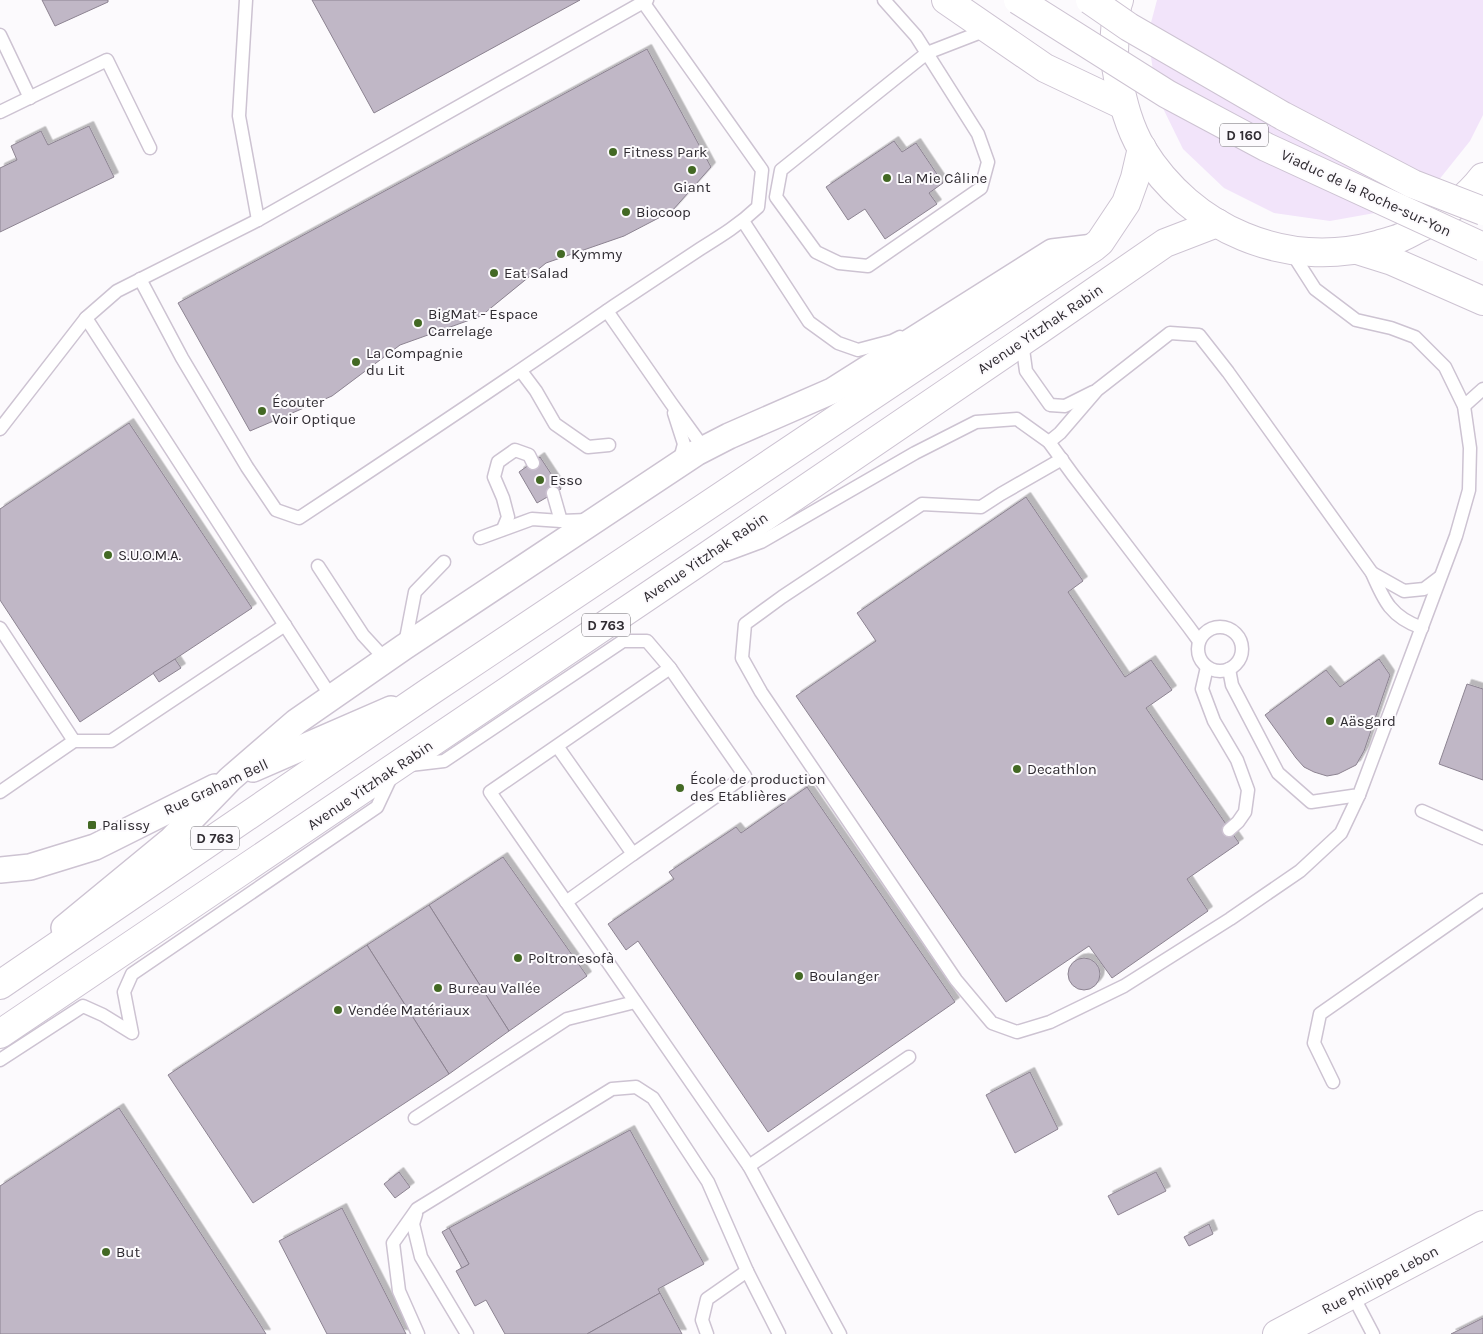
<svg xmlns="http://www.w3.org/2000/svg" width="1483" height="1334" font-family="Karla,sans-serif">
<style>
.green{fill:#f2e4fa}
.building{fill:#c0b7c6;stroke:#8c8391;filter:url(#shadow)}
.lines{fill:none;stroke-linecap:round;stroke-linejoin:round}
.service-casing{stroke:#cdc3d2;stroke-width:15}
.minor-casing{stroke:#cdc3d2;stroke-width:28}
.tertiary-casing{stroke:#cdc3d2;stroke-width:30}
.primary-casing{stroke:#cdc3d2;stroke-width:30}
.trunk-casing{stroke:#cdc3d2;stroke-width:30}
.service{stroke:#fff;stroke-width:12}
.minor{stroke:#fff;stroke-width:25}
.tertiary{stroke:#fff;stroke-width:28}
.primary{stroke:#fff;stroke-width:28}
.trunk{stroke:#fff;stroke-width:28}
.trunk-bridge-casing{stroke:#cdc3d2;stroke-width:30;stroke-linecap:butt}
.trunk-bridge{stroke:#fff;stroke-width:28}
.poi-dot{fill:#436924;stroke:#fcfafd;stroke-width:2}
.labels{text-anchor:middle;stroke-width:4;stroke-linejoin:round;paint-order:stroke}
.shield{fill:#fcfafd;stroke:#6d6a6f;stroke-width:1}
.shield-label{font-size:14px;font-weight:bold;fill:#302c32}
.poi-label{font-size:15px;fill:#302c32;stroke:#fcfafd;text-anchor:start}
.street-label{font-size:15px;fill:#302c32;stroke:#fcfafd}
</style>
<defs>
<filter id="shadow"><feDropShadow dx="4.5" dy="-4.5" stdDeviation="0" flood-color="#0004"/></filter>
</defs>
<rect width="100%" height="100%" fill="#fcfafd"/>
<path class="green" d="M1157 0H1483V115L1470 141 1438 181 1386 211 1330 221 1274 213 1224 188 1183 149 1156 94 1148 34Z"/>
<g class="building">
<path d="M42 0H108V2L55 26Z"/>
<path d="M312 0H580L374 113Z"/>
<path d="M647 49 711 167 672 211 624 236 546 263 481 316 400 345 332 396 250 431 178 303Z"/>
<path d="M89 126 114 177 0 232V168L17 160 11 146 41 131 48 145Z"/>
<path d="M894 141 902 152 916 143 943 183 929 193 937 204 885 239 865 209 848 220 826 187Z"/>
<path d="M129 423 252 608 80 722 0 600V509Z"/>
<path d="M540 457 561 489 537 503 519 472Z"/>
<path d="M1026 497 1083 581 1068 592 1125 677 1151 660 1172 690 1146 708 1239 843 1187 879 1208 911 1112 978 1089 946 1006 1002 796 696 876 641 857 613Z"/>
<path d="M175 659 181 668 159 682 153 673Z"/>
<path d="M1379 659 1390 675 1364 751 1356 765 1338 774 1327 776 1314 772 1304 767 1296 758 1265 715 1326 670 1340 687Z"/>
<path d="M1467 684 1483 689V780L1439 764Z"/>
<path d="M807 787 955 1002 768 1132 638 941 626 950 608 924 674 879 669 872 736 827 741 833Z"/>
<path d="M503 857 587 976 509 1031 429 905Z"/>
<path d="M429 905 509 1031 449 1074 367 945Z"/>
<path d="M367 945 449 1074 253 1203 168 1075Z"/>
<circle cx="1084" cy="974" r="16"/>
<path d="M1030 1072 1058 1129 1015 1153 986 1095Z"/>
<path d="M119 1108 256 1318 266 1334H0V1186Z"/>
<path d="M630 1130 704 1264 658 1289 660 1293 587 1334H505L486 1300 475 1306 456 1271 469 1264 449 1228Z"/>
<path d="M399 1172 410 1187 395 1198 384 1184Z"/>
<path d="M1156 1172 1166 1191 1118 1215 1108 1196Z"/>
<path d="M342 1208 406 1334H327L279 1241Z"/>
<path d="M1209 1224 1213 1234 1189 1246 1184 1237Z"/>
<path d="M449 1228 469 1264 462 1268 442 1232Z"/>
<path d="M660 1293 682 1334H587Z"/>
<path d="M1483 1318V1334H1451Z"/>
</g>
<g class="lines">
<g class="service-casing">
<g id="service">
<path d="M246 0 239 116 258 220"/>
<path d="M884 0 916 36 978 134 988 162 981 188 868 266 839 263 816 252 776 197 781 170 927 53 989 29"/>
<path d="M0 35 30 98"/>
<path d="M0 112 107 60 150 148"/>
<path d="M743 221 809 322 838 343 858 350 892 341 900 337"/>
<path d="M140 279 182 358 247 467 276 510 299 518C405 448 510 378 614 306 643 287 671 268 700 249 721 236 739 225 758 207L762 170 643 2"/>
<path d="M607 311 671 403 700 443 712 440"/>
<path d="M86 318 332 698"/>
<path d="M1022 342 1026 371 1050 405 1065 406 1093 392"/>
<path d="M521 371 536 391 555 424 588 447 609 445"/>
<path d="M1464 406 1483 389"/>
<path d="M674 413 684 444 679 463"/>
<path d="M0 429 86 318 117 291 258 220 647 0"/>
<path d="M1049 442 1060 433 1097 390 1170 333 1199 335 1228 372 1372 573C1384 601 1391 617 1422 628"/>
<path d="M1062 459 1001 494 981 507 922 504 782 597 745 624 742 658 761 692 956 980 992 1023 1017 1032 1050 1022 1124 986 1230 919 1300 871 1341 833 1359 795"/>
<path d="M553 493 561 521"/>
<path d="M503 529 508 517 503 498 494 477 498 462 515 450 529 455 533 463"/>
<path d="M480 538 532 519 561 521 588 520"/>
<path d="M726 555 761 542 915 453 976 422 1017 419 1049 442 1073 475 1188 626 1199 641"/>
<path d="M318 566 363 635 386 660"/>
<path d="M1372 573 1404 591 1424 589 1440 577"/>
<circle cx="1220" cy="649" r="22"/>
<path d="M0 628 74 741"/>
<path d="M405 644 415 592 444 562"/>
<path d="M1207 667 1202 689 1214 721 1237 760 1248 790 1245 812 1238 822 1229 830"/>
<path d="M1229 669 1232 685 1278 773 1311 802 1359 795 1456 536 1469 490 1470 448 1464 406 1445 367 1415 337 1391 328 1356 320 1315 289 1290 250"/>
<path d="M557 746 633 854 745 776 670 668 490 792 749 1166 840 1334"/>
<path d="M410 765 444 761 623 641H647L670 668"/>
<path d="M0 792 74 741H111L285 625"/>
<path d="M1422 811 1483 838"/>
<path d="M566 902 633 854"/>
<path d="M0 1060 83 1006 103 1015 132 1033 124 992 132 974 377 807 392 775"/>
<path d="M1333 1082 1314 1043 1320 1014 1483 900"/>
<path d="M415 1118 567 1019 635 1002"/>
<path d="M749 1166 909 1057"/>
<path d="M416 1214 413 1224 421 1257 467 1334"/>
<path d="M1352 1294 1373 1334"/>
<path d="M418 1334 399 1291 393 1243 417 1209 612 1089 636 1087 653 1098 708 1182 747 1271 779 1334"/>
<path d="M707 1334 702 1320 707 1299 747 1271"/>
</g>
</g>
<g class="minor-casing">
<g id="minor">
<path d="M253 769 391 709"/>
<path d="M0 870 30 867 95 847 215 787"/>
<path d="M64 928 171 840 230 779 296 722 404 647 696 453 729 436 832 391 1052 252 1094 247"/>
</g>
</g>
<g class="tertiary-casing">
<path id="tertiary" d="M1277 1334 1483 1225"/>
</g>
<g class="primary-casing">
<g id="primary">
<path d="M1119 0 1117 6C1116 22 1114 39 1114 55 1115 63 1117 70 1118 78 1123 103 1129 127 1142 149 1191 229 1285 270 1377 245 1385 242 1394 241 1402 237 1409 234 1415 230 1422 227 1445 214 1467 198 1483 177"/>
<path d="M0 985 429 692 1094 247 1100 242 1126 203 1135 178 1142 148"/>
<path d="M0 1034 691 567 1039 330 1165 243 1217 223"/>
</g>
</g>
<g class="trunk-casing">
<g id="trunk">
<path d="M946 0 1045 68 1123 105"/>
<path d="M1357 250 1392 261 1483 301"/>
</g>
</g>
<use href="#service" class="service"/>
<use href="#minor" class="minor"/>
<use href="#tertiary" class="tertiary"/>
<use href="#primary" class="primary"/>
<use href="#trunk" class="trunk"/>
<g class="trunk-bridge-casing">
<g id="trunk-bridge">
<path d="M1018 0 1167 94 1266 147 1483 247"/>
<path d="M1090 0 1129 27 1283 116 1413 184 1483 211"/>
</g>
</g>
<use href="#trunk-bridge" class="trunk-bridge"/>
</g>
<g class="poi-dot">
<circle cx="613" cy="152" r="5"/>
<circle cx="692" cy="170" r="5"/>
<circle cx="887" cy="178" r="5"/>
<circle cx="626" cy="212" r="5"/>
<circle cx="561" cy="254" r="5"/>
<circle cx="494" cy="273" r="5"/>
<circle cx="418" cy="323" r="5"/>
<circle cx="356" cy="362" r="5"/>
<circle cx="262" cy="411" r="5"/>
<circle cx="540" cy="480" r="5"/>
<circle cx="108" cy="555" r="5"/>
<circle cx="1330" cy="721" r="5"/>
<circle cx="1017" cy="769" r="5"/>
<circle cx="680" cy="788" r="5"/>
<rect x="87" y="820" width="10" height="10" rx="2.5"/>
<circle cx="518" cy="958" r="5"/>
<circle cx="799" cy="976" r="5"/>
<circle cx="438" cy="988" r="5"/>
<circle cx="338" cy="1010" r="5"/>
<circle cx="106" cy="1252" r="5"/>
</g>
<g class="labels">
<g class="shield">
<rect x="1220" y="123.5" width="48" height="23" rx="4"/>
<rect x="582" y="613.5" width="48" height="23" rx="4"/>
<rect x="191" y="826.5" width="48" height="23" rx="4"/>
</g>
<g class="shield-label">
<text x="1244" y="140">D 160</text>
<text x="606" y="630">D 763</text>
<text x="215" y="843">D 763</text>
</g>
<g class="poi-label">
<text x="623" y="157">Fitness Park</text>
<text x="897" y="183">La Mie Câline</text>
<text x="692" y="192" text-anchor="middle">Giant</text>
<text x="636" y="217">Biocoop</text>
<text x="571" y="259">Kymmy</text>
<text x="504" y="278">Eat Salad</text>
<text x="428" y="319">BigMat - Espace<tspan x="428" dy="17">Carrelage</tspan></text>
<text x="366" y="358">La Compagnie<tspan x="366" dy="17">du Lit</tspan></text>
<text x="272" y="407">Écouter<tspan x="272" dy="17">Voir Optique</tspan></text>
<text x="550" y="485">Esso</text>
<text x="118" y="560">S.U.O.M.A.</text>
<text x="1340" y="726">Aäsgard</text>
<text x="1027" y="774">Decathlon</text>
<text x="690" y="784">École de production<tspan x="690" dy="17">des Etablières</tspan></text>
<text x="102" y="830">Palissy</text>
<text x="528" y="963">Poltronesofà</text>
<text x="809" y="981">Boulanger</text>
<text x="448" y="993">Bureau Vallée</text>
<text x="348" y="1015">Vendée Matériaux</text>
<text x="116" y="1257">But</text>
</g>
<g class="street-label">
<text transform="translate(1366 193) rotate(25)" y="5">Viaduc de la Roche-sur-Yon</text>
<text transform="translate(1040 329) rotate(-34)" y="5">Avenue Yitzhak Rabin</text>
<text transform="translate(705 557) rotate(-34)" y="5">Avenue Yitzhak Rabin</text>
<text transform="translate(370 785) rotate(-34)" y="5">Avenue Yitzhak Rabin</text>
<text transform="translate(216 787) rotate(-25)" y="5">Rue Graham Bell</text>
<text transform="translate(1380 1280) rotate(-28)" y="5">Rue Philippe Lebon</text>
</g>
</g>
</svg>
